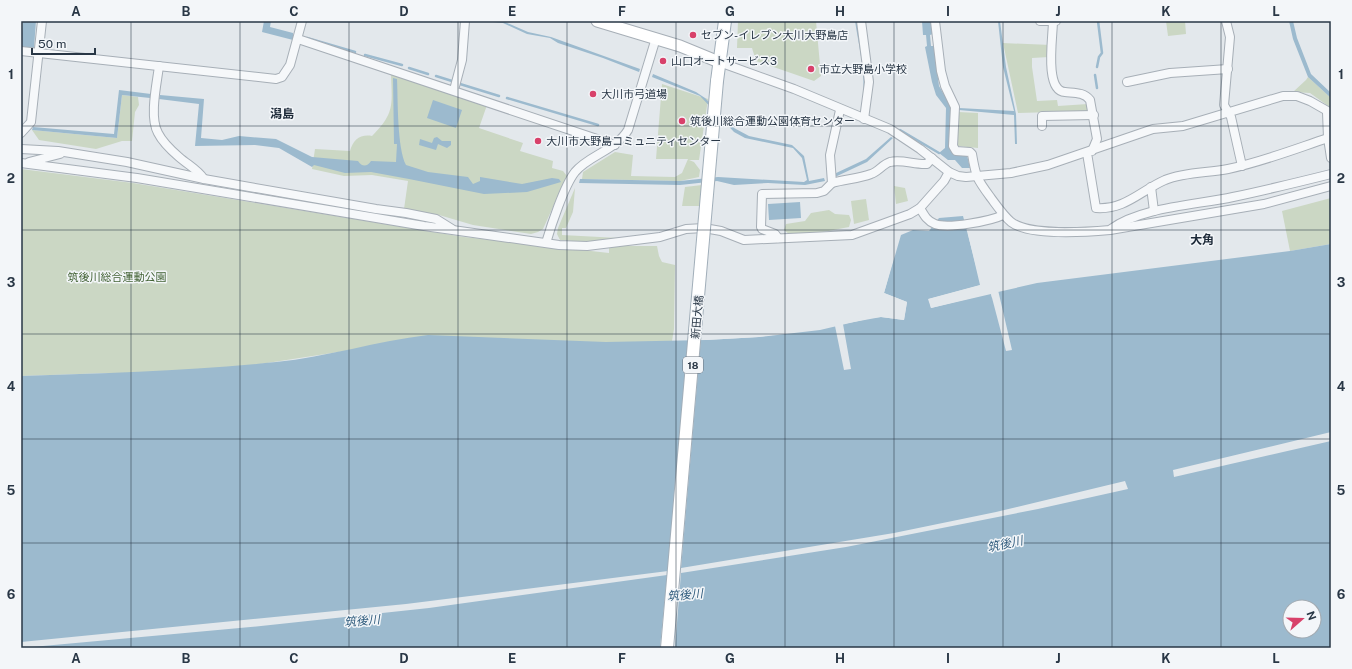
<svg xmlns="http://www.w3.org/2000/svg" width="1352" height="669" font-family="'Public Sans','Noto Sans JP',sans-serif">
<style>
.green{fill:#cbd7c4}
.water{fill:#9cbace;fill-rule:evenodd}
.pier{fill:#e3e8ec}
.lines{fill:none;stroke-linecap:round;stroke-linejoin:round}
.stream{stroke:#9cbace;stroke-width:2.5}
.street-casing{stroke:#a7afb7;stroke-width:10}
.secondary-casing{stroke:#a7afb7;stroke-width:13}
.primary-casing{stroke:#a1aeb9;stroke-width:14}
.street{stroke:#f6f8fa;stroke-width:8}
.secondary{stroke:#fff;stroke-width:11}
.primary{stroke:#fff;stroke-width:12}
.primary-bridge-casing{stroke:#a1aeb9;stroke-width:14;stroke-linecap:butt}
.primary-bridge{stroke:#fff;stroke-width:12}
.grid{fill:none;stroke:#293746;stroke-width:1;stroke-opacity:0.55}
.poi-dot{fill:#d8416a;stroke:#f3f6f9;stroke-width:1.5}
.labels{text-anchor:middle;stroke-width:3;stroke-linejoin:round;paint-order:stroke}
.shield{fill:#f3f6f9;stroke:#66707c;stroke-width:1}
.shield-label{font-size:10px;font-weight:bold;fill:#293746}
.poi-label{font-size:11px;fill:#293746;stroke:#f3f6f9;text-anchor:start}
.park-label{font-size:11px;fill:#436335;stroke:#f3f6f9}
.street-label{font-size:11px;fill:#293746;stroke:#f3f6f9}
.neighbourhood-label{font-size:12px;font-weight:bold;fill:#1b2837;stroke:#f3f6f9}
.water-label{font-size:12px;font-style:italic;fill:#305c7d;stroke:#f3f6f9}
.neatline{fill:none;stroke:#293746;stroke-width:1.5}
.grid-label{font-size:13px;text-anchor:middle;font-weight:bold;fill:#293746}
</style>
<rect width="100%" height="100%" fill="#e3e8ec"/>
<g class="green">
<path d="M738 21H816L821 76 814 81 756 61 752 48H737Z"/>
<path d="M1166 21H1185L1186 34 1168 36Z"/>
<path d="M1003 43 1051 45 1049 57 1032 58V67L1037 101 1057 100 1058 106 1088 104 1091 111 1018 113Z"/>
<path d="M391 74 487 105 479 128 523 143 520 151 553 161 552 168 563 171 567 176 543 229 538 232 531 234 473 225 439 215 404 209 408 181 372 175 344 176 312 169 315 149 350 151C353 140 360 134 372 136 395 113 392 105 391 74Z"/>
<path d="M1308 77 1331 98V108L1310 93 1293 92 1306 80Z"/>
<path d="M662 84 708 99 699 160H689L694 162 700 170 699 177 680 181 582 179 583 172 615 152 633 155 631 176 675 177 682 173 688 159H656Z"/>
<path d="M122 95 138 97 139 105 135 112 132 141H122L96 149 39 140 32 130 117 138Z"/>
<path d="M958 112 978 113V148L958 146Z"/>
<path d="M21 169 133 183 464 237 609 253V246H657L659 256 662 262 675 265 674 329 672 341H806L345 351 189 375 108 373 21 376Z"/>
<path d="M702 185 701 206H682L685 187Z"/>
<path d="M894 186 905 188 908 201 896 204Z"/>
<path d="M575 188 573 212 566 228H562V235L619 238 586 242 560 240 557 234 558 228Z"/>
<path d="M1331 198V244L1290 251 1282 211Z"/>
<path d="M866 199 869 220 854 224 851 201Z"/>
<path d="M829 210 835 214 849 215 851 220 849 227 823 232 789 234 784 230 786 224 805 221 811 213Z"/>
</g>
<g class="water">
<path d="M23 21H36L34 48 21 47Z"/>
<path d="M264 21H271L270 27 293 33V40L262 32Z"/>
<path d="M483 21 505 22 528 32 551 37 640 69 639 72 603 58 558 43 550 38 527 34 503 23Z"/>
<path d="M855 21H857C860 38 871 95 861 107 868 80 859 48 855 21Z"/>
<path d="M922 21H932L933 34 930 35 931 46H934L939 86 949 103 951 110 950 147 953 153 967 155 970 168H962L955 160H948L939 153 945 148 946 108 936 95 932 82 925 47 927 46 926 35H923Z"/>
<path d="M998 21H1000L1006 67 1016 114 1017 144H1015L1014 115 959 110V108L1014 111 1003 67Z"/>
<path d="M1289 21H1293L1297 38 1311 74 1331 93V98L1308 77 1293 39Z"/>
<path d="M653 74 696 92 705 98 734 128 749 136 792 145 804 156 809 181 824 178 825 181 805 185 768 183 734 185 717 181 680 185 579 183 580 179H582L680 181 718 177 804 182 807 180 802 158 793 148 745 138 734 132 700 96 652 77Z"/>
<path d="M393 78 397 79C398 100 397 148 406 165L428 172 468 177 473 184 480 181V177L522 184 552 178 559 179 561 182 527 192 484 194 409 179 371 172 345 173 314 165 312 167 279 148 255 145 195 146 199 104 159 99 160 95 204 99 201 138 222 140 239 136 276 139 312 157 358 161C362 167 367 167 371 161L396 162 397 144H394Z"/>
<path d="M119 90 151 94 150 98 122 95 117 138 32 130 33 127 114 134Z"/>
<path d="M433 100 462 110 456 128 427 118Z"/>
<path d="M437 137 442 141H451V145L447 148 438 144 436 150 419 145 420 139 432 143 434 138Z"/>
<path d="M891 137 893 138 867 162 835 177 834 174 866 159Z"/>
<path d="M800 202 801 218 769 220 768 204Z"/>
<path d="M963 216 981 285 929 299 931 308 991 293 992 298 998 296V292L1037 283 1290 251 1331 244V648H21V376C106 373 191 371 276 362 327 357 377 341 428 335L606 342 706 340 759 337 820 330 871 318 881 317 904 320 907 302 884 293 901 235 913 230 929 231 939 218ZM1290 607H1314V631H1290Z"/>
</g>
<g class="pier">
<path d="M968 234H970L982 286 931 301 933 306 990 291 994 296 996 295 998 290 1012 350 1006 351 991 294 931 308 928 299 980 285Z"/>
<path d="M892 253H895L884 293 907 302 904 320 881 317 843 324 851 369 844 370 835 326 759 337 706 340V338L759 335 819 328 871 316 881 315 902 318 905 303 882 293Z"/>
<path d="M690 338H701L681 568 894 533 996 512 1125 481 1128 489 1038 509 846 547 681 573 675 648H660L667 575 429 608 261 626 21 648V642L406 604 668 571Z"/>
<path d="M1331 432V441L1174 477 1173 470Z"/>
</g>
<g class="lines">
<g class="stream">
<path d="M307 38 355 52"/>
<path d="M365 55 402 65"/>
<path d="M1097 67 1099 57 1102 53 1098 21"/>
<path d="M409 68 428 74"/>
<path d="M1095 75 1097 88"/>
<path d="M436 76 452 81"/>
<path d="M460 84 499 96"/>
<path d="M507 98 598 125"/>
<path d="M900 130 939 153"/>
</g>
<g class="street-casing">
<g id="street">
<path d="M861 21 869 82 864 119"/>
<path d="M935 21 941 71 945 86 955 107 953 146 956 151 970 152 972 154C976 178 977 179 991 198 997 206 1003 215 1011 222 1029 236 1087 232 1110 230L1264 204 1331 186"/>
<path d="M1040 21H1056"/>
<path d="M1053 21C1053 36 1044 91 1065 92 1074 93 1084 92 1090 100L1097 139 1092 151"/>
<path d="M1226 21 1230 37 1224 105 1231 117 1242 166"/>
<path d="M298 39 615 145"/>
<path d="M21 51 276 79 282 77 290 65 302 21"/>
<path d="M719 62 794 89 890 129 920 149 949 172 958 176 966 177 1011 173 1048 165 1153 129 1183 126 1283 96H1297L1310 101 1331 113"/>
<path d="M159 66C157 83 149 117 158 133 162 141 172 151 179 157 188 165 197 169 204 179"/>
<path d="M1127 82 1170 73 1228 69"/>
<path d="M454 90 462 60 465 21"/>
<path d="M1327 112 1328 138 1331 158"/>
<path d="M1042 126V116L1094 115"/>
<path d="M21 133 31 122 42 21"/>
<path d="M21 149 58 151 127 162 204 179 376 209 406 213 436 219 452 229"/>
<path d="M1087 153 1096 208C1125 210 1140 191 1165 180 1185 172 1208 173 1228 169 1262 162 1295 149 1328 138"/>
<path d="M29 162 60 154"/>
<path d="M21 163 137 178 424 226 559 245 587 246 660 237 686 229 704 228 721 231 744 240 852 235 910 214 920 208 944 181 949 172"/>
<path d="M832 183C845 179 858 179 871 174 878 172 883 164 890 162 902 159 915 165 927 164L932 158"/>
<path d="M1151 187 1154 211"/>
<path d="M920 208C924 215 927 221 935 224 948 229 991 221 1003 215"/>
<path d="M1111 229C1141 207 1196 205 1233 197 1266 190 1299 182 1331 174"/>
<path d="M778 238 775 234 762 229 761 227 762 194 817 193 824 191 832 183 830 155 840 110"/>
<path d="M546 243C551 226 564 186 575 172 589 155 615 151 628 130L656 38"/>
</g>
</g>
<g class="secondary-casing">
<path id="secondary" d="M597 21 680 46 719 62"/>
</g>
<g class="primary-casing">
<path id="primary" d="M717 81 725 21"/>
</g>
<use href="#street" class="street"/>
<use href="#secondary" class="secondary"/>
<use href="#primary" class="primary"/>
<g class="primary-bridge-casing">
<path id="primary-bridge" d="M667 648 717 81"/>
</g>
<use href="#primary-bridge" class="primary-bridge"/>
</g>
<path class="grid" d="M131 21V648M240 21V648M349 21V648M458 21V648M567 21V648M676 21V648M785 21V648M894 21V648M1003 21V648M1112 21V648M1221 21V648M21 126H1331M21 230H1331M21 334H1331M21 439H1331M21 543H1331"/>
<g class="poi-dot">
<circle cx="693" cy="35" r="4"/>
<circle cx="663" cy="61" r="4"/>
<circle cx="811" cy="69" r="4"/>
<circle cx="593" cy="94" r="4"/>
<circle cx="682" cy="121" r="4"/>
<circle cx="538" cy="141" r="4"/>
</g>
<g class="labels">
<rect class="shield" x="683" y="357" width="20" height="16" rx="3"/>
<g class="shield-label">
<text x="693" y="369">18</text>
</g>
<g class="poi-label">
<text x="701" y="39">セブン-イレブン大川大野島店</text>
<text x="671" y="65">山口オートサービス3</text>
<text x="819" y="73">市立大野島小学校</text>
<text x="601" y="98">大川市弓道場</text>
<text x="690" y="125">筑後川総合運動公園体育センター</text>
<text x="546" y="145">大川市大野島コミュニティセンター</text>
</g>
<g class="park-label">
<text x="117" y="281">筑後川総合運動公園</text>
</g>
<g class="street-label">
<text transform="translate(697 317) rotate(-85)" y="4">新田大橋</text>
</g>
<g class="neighbourhood-label">
<text x="282" y="118">潟島</text>
<text x="1202" y="244">大角</text>
</g>
<g class="water-label">
<text transform="translate(1005 544) rotate(-12)" y="4">筑後川</text>
<text transform="translate(685 595) rotate(-5)" y="4">筑後川</text>
<text transform="translate(362 621) rotate(-5)" y="4">筑後川</text>
</g>
</g>
<rect width="1352" height="669" fill="none" stroke="#f3f6f9" stroke-width="44"/>
<g transform="translate(1302 619) rotate(70)"><circle r="19" fill="#f3f6f9" stroke="#a2aab1"/>
<path d="M0-3L7 15L0 10L-7 15Z" fill="#d8416a"/>
<text y="-6" font-size="11" font-weight="bold" text-anchor="middle" fill="#293746">N</text>
</g>
<path d="M32 48v6h63v-6" fill="none" stroke="#293746" stroke-width="2"/>
<text x="38" y="48" font-size="12" fill="#293746" stroke="#f3f6f9" stroke-width="3" paint-order="stroke">50 m</text>
<rect x="22" y="22" width="1308" height="625" class="neatline"/>
<g class="grid-label">
<text x="76" y="16">A</text>
<text x="186" y="16">B</text>
<text x="294" y="16">C</text>
<text x="404" y="16">D</text>
<text x="512" y="16">E</text>
<text x="622" y="16">F</text>
<text x="730" y="16">G</text>
<text x="840" y="16">H</text>
<text x="948" y="16">I</text>
<text x="1058" y="16">J</text>
<text x="1166" y="16">K</text>
<text x="1276" y="16">L</text>
<text x="11" y="79">1</text>
<text x="1341" y="79">1</text>
<text x="11" y="183">2</text>
<text x="1341" y="183">2</text>
<text x="11" y="287">3</text>
<text x="1341" y="287">3</text>
<text x="11" y="391">4</text>
<text x="1341" y="391">4</text>
<text x="11" y="495">5</text>
<text x="1341" y="495">5</text>
<text x="11" y="599">6</text>
<text x="1341" y="599">6</text>
<text x="76" y="663">A</text>
<text x="186" y="663">B</text>
<text x="294" y="663">C</text>
<text x="404" y="663">D</text>
<text x="512" y="663">E</text>
<text x="622" y="663">F</text>
<text x="730" y="663">G</text>
<text x="840" y="663">H</text>
<text x="948" y="663">I</text>
<text x="1058" y="663">J</text>
<text x="1166" y="663">K</text>
<text x="1276" y="663">L</text>
</g>
</svg>
